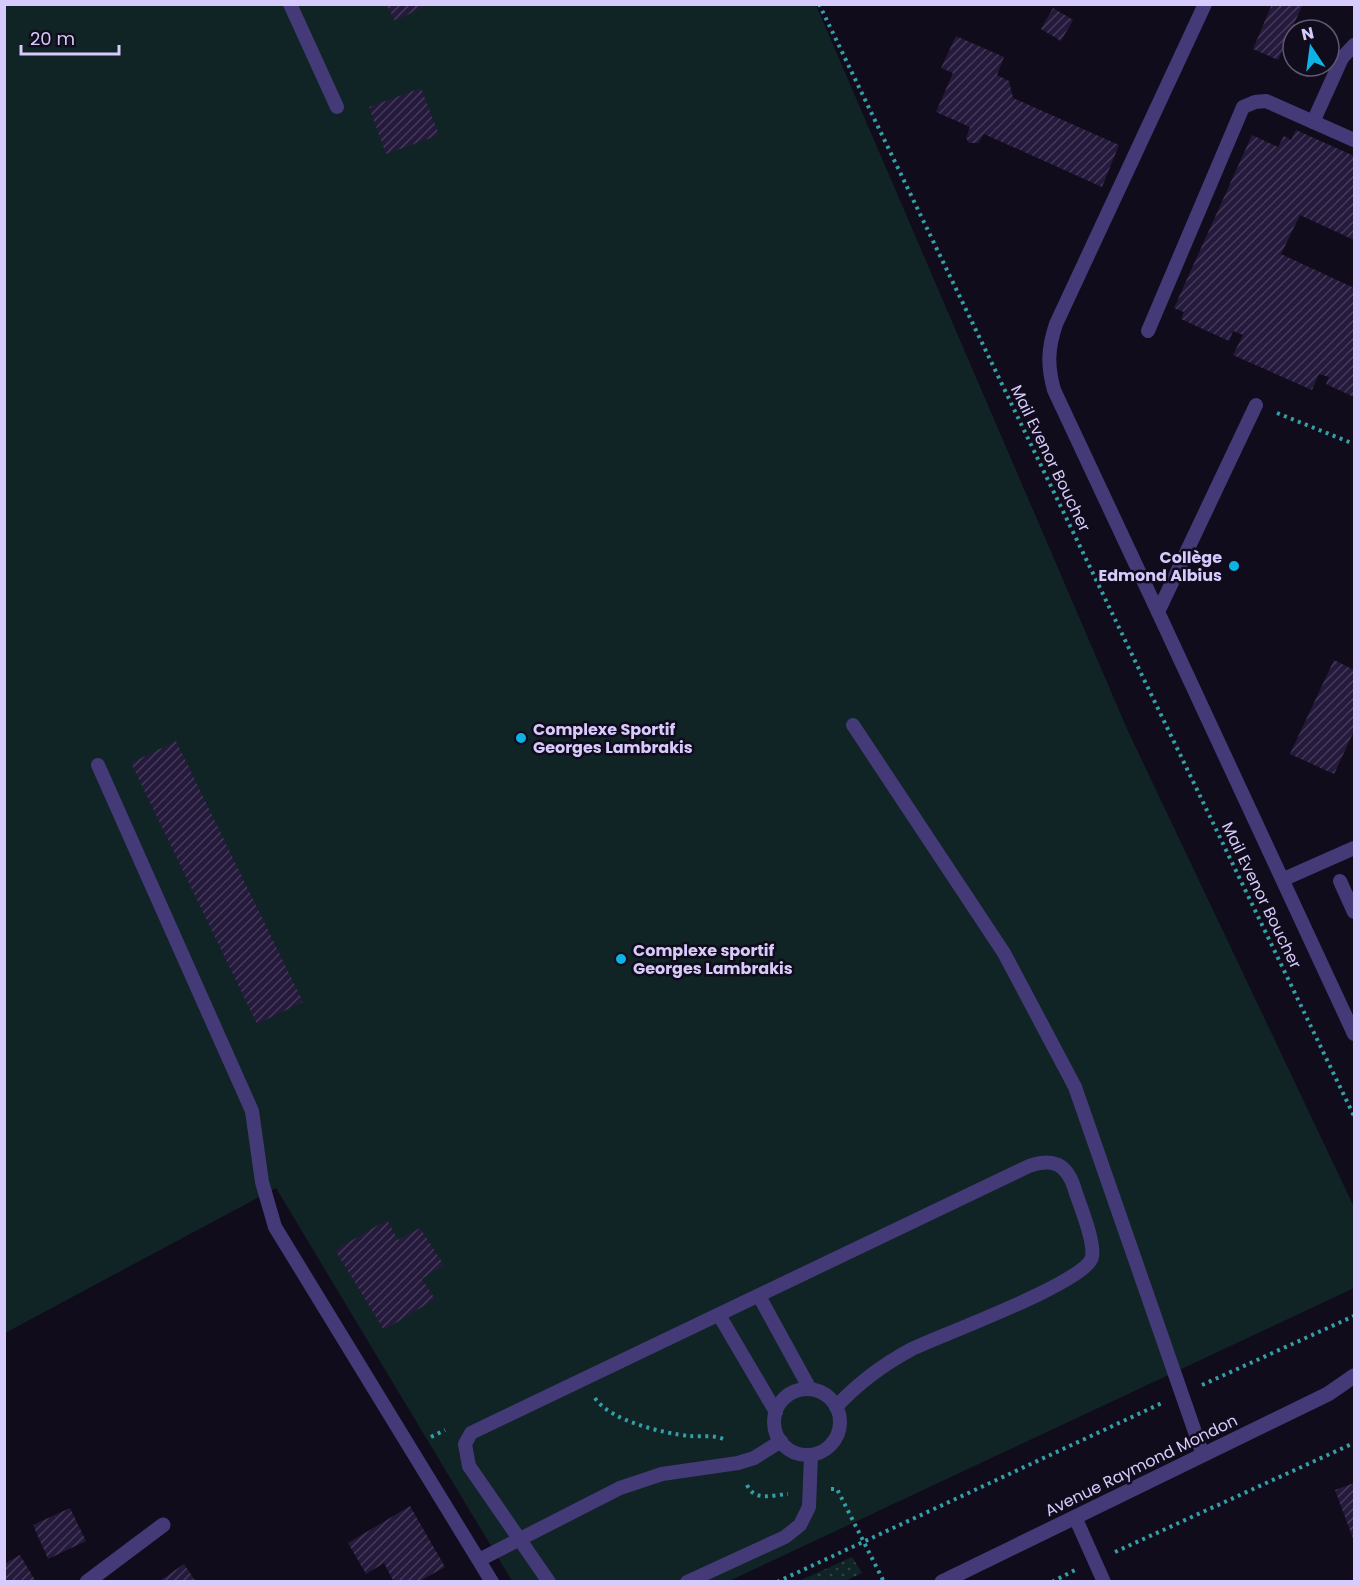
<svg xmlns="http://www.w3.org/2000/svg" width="1359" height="1586" font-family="Poppins,sans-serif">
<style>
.grass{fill:url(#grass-dots)}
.green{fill:#102325}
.building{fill:url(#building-hatch)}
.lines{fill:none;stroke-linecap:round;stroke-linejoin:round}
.path{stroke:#349fa7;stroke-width:4;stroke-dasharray:3 4.5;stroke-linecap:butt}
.service{stroke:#453a78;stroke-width:14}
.minor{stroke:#453a78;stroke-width:15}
.tertiary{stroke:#453a78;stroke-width:15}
.poi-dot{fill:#0db3e5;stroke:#110c1c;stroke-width:2}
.labels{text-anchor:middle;stroke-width:5;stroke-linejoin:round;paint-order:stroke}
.street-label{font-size:16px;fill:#d7cafc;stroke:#110c1c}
.poi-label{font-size:16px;font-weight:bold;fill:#d7cafc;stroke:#110c1c;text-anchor:start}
</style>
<defs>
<pattern id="grass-dots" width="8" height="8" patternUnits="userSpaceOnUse" patternTransform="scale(1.5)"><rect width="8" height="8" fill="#102325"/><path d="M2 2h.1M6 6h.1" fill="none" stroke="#324246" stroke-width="1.8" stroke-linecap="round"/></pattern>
<pattern id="building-hatch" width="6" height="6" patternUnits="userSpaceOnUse" patternTransform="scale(1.5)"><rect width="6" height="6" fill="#251a3c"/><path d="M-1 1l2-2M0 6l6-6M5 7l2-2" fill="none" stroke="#443a59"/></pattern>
</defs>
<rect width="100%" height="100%" fill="#110c1c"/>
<path class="grass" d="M852 1557 862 1573 845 1581H799Z"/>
<path class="green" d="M4 5H816L1128 731 1354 1207V1288L727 1582 512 1581 276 1188 5 1333Z"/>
<g class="building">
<path d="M386 4H429L395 21Z"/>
<path d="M1272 4 1302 6 1278 60 1253 49Z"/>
<path d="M1053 8 1073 20 1061 41 1041 29Z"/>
<path d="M956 36 1004 57 997 75 1009 81 1013 98 1119 145 1102 187 984 134 978 143H969L966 138 970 127 936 112 953 73 941 68Z"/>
<path d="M421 88 439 135 386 154 369 107Z"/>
<path d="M1296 130 1354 156V240L1300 215 1281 254 1354 288V397L1326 384 1329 377 1319 374 1312 390 1233 355 1243 335 1233 331 1229 341 1181 319 1184 312 1174 308 1252 135 1278 147 1284 136 1291 140Z"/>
<path d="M1334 660 1354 670V731L1334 774 1290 754Z"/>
<path d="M176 741 303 1002 257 1024 131 763Z"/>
<path d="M387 1220 398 1240 420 1228 444 1265 422 1279 435 1299 384 1330 335 1250Z"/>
<path d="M1354 1483V1541L1335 1490Z"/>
<path d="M410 1506 445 1567 418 1582H394L384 1563 366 1574 348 1543Z"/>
<path d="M70 1508 86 1541 48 1559 33 1525Z"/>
<path d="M20 1555 35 1580 4 1582V1564Z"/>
<path d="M184 1564 196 1582H158Z"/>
</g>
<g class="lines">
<g class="path">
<path d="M819 4 1354 1116"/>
<path d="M1277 413 1354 444"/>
<path d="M1202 1385 1354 1316"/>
<path d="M595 1398C610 1421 663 1433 689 1436 701 1437 717 1434 727 1441"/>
<path d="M431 1437 445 1430"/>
<path d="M747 1485C755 1502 772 1495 788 1494"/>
<path d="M831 1489H837L884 1582"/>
<path d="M1115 1552 1354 1443"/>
<path d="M777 1582 1162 1403"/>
<path d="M1052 1582 1075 1570"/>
</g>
<g class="service">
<path d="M290 4 337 107"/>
<path d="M1313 122 1342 58 1354 45"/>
<path d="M1148 331 1243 107 1255 102 1266 101 1354 140"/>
<path d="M1256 405 1158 612 1354 1034"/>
<path d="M1158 612 1054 390C1047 365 1048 348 1056 324L1205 4"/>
<path d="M853 725 1004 953 1075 1087 1203 1455"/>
<path d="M98 765 252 1111 262 1182 275 1227 492 1582"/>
<path d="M1284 879 1354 848"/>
<path d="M1340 881 1354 912"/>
<path d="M759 1296 810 1389"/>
<path d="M719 1315 776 1412"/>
<circle cx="807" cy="1422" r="33"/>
<path d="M1075 1517 1104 1582"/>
<path d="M479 1560 620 1488 662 1474 738 1463 754 1458 781 1441"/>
<path d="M549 1582 469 1466 465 1444 471 1433 1029 1166C1052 1158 1066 1163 1074 1187 1079 1204 1095 1240 1092 1257 1087 1282 941 1335 912 1349 884 1364 858 1383 836 1407"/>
<path d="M687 1582 785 1537 800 1525 809 1507 811 1455"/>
</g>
<path class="minor" d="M87 1582 163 1525"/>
<path class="tertiary" d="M942 1582 1328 1394 1354 1376"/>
</g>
<g class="poi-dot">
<circle cx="1234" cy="566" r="6"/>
<circle cx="521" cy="738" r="6"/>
<circle cx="621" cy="959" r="6"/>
</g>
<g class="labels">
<g class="street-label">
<text transform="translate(1051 458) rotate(64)" y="6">Mail Evenor Boucher</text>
<text transform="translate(1262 895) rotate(64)" y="6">Mail Evenor Boucher</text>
<text transform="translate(1141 1465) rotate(-26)" y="6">Avenue Raymond Mondon</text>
</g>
<g class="poi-label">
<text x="1222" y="563" text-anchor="end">Collège<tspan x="1222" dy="18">Edmond Albius</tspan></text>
<text x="533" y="735">Complexe Sportif<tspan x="533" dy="18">Georges Lambrakis</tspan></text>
<text x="633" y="956">Complexe sportif<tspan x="633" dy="18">Georges Lambrakis</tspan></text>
</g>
</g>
<rect width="1359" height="1586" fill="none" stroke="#d7cafc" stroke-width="12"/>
<g transform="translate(1311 48) rotate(347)"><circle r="28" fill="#110c1c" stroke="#605876" stroke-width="1.5"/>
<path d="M0-4.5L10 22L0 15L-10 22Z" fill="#0db3e5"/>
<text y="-9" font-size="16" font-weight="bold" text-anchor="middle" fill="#d7cafc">N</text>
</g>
<path d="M21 45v9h98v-9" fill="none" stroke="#d7cafc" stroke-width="3"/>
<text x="30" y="45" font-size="18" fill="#d7cafc" stroke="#110c1c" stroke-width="4.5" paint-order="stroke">20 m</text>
</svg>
